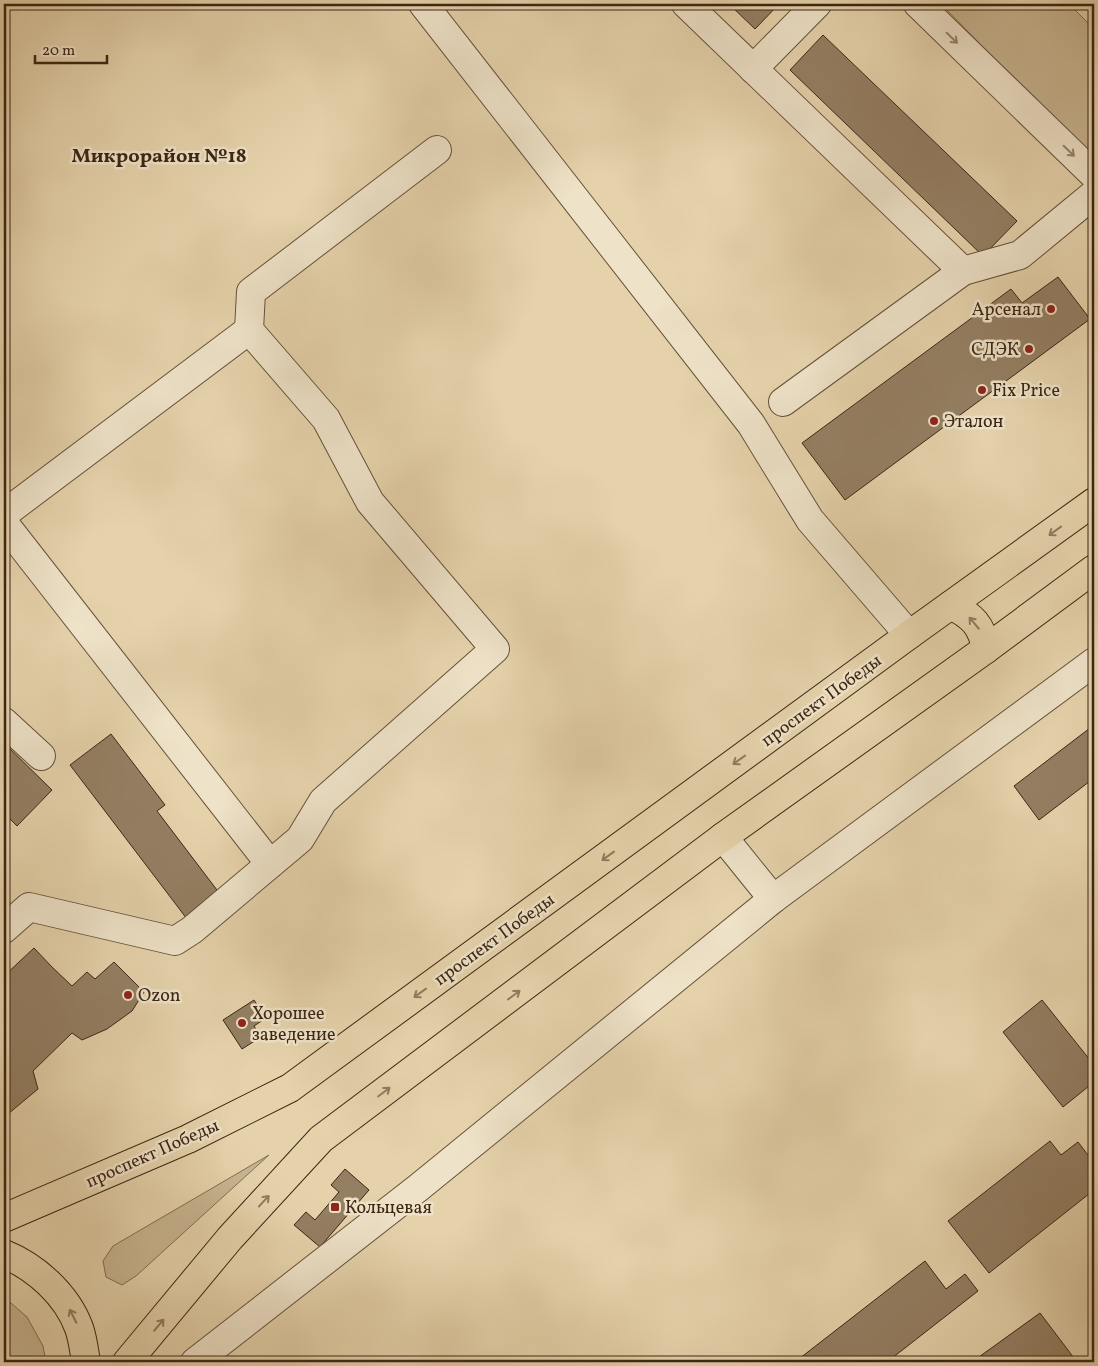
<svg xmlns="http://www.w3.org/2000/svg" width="1098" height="1366" font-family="Vollkorn,serif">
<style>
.green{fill:#c8b591;stroke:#826e52}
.building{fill:#947f63;stroke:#3c2614}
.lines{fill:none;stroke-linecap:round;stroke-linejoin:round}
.minor-casing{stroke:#66513a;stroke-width:30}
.major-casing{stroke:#3c2614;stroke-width:30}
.minor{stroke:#eee2c8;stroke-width:28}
.major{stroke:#e5d2ab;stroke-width:28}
.oneway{stroke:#95846e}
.oneway2{stroke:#907c60}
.poi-dot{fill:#8f2418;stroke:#eee2c8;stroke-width:2}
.labels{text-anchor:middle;stroke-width:5;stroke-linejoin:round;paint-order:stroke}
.poi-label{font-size:18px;fill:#3c2614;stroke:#eee2c8;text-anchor:start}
.street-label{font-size:18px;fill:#3c2614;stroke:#eee2c8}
.quarter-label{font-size:20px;font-weight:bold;fill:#3c2614;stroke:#eee2c8}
</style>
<rect width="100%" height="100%" fill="#e5d2ab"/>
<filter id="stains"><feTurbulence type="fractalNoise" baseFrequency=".004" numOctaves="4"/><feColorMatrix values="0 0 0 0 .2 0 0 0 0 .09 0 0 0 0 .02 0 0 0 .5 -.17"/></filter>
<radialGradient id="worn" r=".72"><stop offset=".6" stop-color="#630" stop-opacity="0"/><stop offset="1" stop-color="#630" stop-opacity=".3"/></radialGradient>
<g class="green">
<path d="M941 4H1069L1094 29V161Z"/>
<path d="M269 1155 136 1276 122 1285 106 1277 103 1261 113 1246Z"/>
<path d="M4 1297 27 1317 43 1346 46 1362H4Z"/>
</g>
<g class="building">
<path d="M729 4H779L755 29Z"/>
<path d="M823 35 1017 221 983 256 790 70Z"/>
<path d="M1058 277 1090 319 845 500 802 443 1011 289 1022 303Z"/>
<path d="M1094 725V778L1039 820 1014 786Z"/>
<path d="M111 734 165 805 157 811 220 894 187 919 70 765Z"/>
<path d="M4 743 52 790 17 826 4 813Z"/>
<path d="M34 948 52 967 72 986 87 972 95 979 114 962 144 992 132 1011 107 1029 82 1040 72 1033 33 1071 38 1089 8 1114 4 1115V976Z"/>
<path d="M254 1000 266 1018 254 1026 261 1037 242 1049 223 1020Z"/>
<path d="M1042 1000 1094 1065V1082L1063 1107 1003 1032Z"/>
<path d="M1050 1141 1061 1155 1078 1142 1094 1163V1190L989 1273 948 1221Z"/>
<path d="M345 1169 369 1190 320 1247 294 1225 306 1212 315 1220 339 1192 331 1185Z"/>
<path d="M925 1261 946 1289 965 1274 978 1291 887 1362H795Z"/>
<path d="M1040 1313 1077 1362H972Z"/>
</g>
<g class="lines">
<g class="minor-casing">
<g id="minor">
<path d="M423 4 751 424 810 520 909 635"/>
<path d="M686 4 963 271 1020 255 1094 194"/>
<path d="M918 4 1094 175"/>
<path d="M753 69 817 4"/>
<path d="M783 402 963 271"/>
<path d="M4 514 249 330"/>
<path d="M4 523 270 864"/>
<path d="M4 722 41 756"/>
<path d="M723 837 773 899 1094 662"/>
<path d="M4 929 29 907 175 941 192 930 300 839 323 801 495 649 370 502 326 419 249 330 251 292 437 150"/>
<path d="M195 1362 418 1188 773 899"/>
</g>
</g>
<g class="major-casing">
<g id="major">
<path d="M951 605C972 616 982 625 986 649"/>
<path d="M4 1218 188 1139 290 1088 909 635 1094 502"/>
<path d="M4 1254C36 1267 67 1295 79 1328 83 1339 84 1351 86 1362"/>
<path d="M127 1362 230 1238 321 1139 723 837 986 649 1094 569"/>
</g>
</g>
<use href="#minor" class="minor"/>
<use href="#major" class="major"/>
</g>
<defs><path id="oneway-shaft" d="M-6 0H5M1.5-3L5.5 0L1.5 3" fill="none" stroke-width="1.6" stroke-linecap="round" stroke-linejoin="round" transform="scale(1.25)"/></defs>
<g class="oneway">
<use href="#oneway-shaft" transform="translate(952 38) rotate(44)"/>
<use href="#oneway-shaft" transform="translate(1069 151) rotate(44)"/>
</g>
<g class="oneway2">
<use href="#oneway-shaft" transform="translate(1055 531) rotate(144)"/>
<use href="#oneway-shaft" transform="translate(974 623) rotate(-130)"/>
<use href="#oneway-shaft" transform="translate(739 760) rotate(144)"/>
<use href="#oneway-shaft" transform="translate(608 856) rotate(144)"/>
<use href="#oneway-shaft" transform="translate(420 993) rotate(144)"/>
<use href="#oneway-shaft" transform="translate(514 995) rotate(-37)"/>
<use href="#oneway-shaft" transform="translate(384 1092) rotate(-37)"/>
<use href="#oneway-shaft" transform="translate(264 1201) rotate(-47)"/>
<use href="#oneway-shaft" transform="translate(73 1316) rotate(-117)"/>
<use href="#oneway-shaft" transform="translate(159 1325) rotate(-50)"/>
</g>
<g class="poi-dot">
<circle cx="1051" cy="309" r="5"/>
<circle cx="1029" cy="349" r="5"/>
<circle cx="982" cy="390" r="5"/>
<circle cx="934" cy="421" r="5"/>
<circle cx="128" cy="995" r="5"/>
<circle cx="242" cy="1023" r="5"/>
<rect x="330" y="1202" width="10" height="10" rx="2.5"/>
</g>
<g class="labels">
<g class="poi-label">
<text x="1041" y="315" text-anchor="end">Арсенал</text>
<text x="1019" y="355" text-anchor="end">СДЭК</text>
<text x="992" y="396">Fix Price</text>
<text x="944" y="427">Эталон</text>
<text x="138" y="1001">Ozon</text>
<text x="252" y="1019">Хорошее<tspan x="252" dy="21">заведение</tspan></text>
<text x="345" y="1213">Кольцевая</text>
</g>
<g class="street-label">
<text transform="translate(821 700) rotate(-36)" y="6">проспект Победы</text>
<text transform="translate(494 939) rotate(-36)" y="6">проспект Победы</text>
<text transform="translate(152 1153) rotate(-24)" y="6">проспект Победы</text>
</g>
<g class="quarter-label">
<text x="159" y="162">Микрорайон №18</text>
</g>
</g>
<rect width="1098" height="1366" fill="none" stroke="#e5d2ab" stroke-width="20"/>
<rect x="5" y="5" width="1088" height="1356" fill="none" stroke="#3c2614" stroke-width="2.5"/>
<rect x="10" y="10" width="1078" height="1346" fill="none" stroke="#3c2614"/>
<path d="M35 55v8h72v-8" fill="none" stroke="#3c2614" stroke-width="2.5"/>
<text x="42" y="55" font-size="15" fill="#3c2614" stroke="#eee2c8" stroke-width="4" paint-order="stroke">20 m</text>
<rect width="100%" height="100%" filter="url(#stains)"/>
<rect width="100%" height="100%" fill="url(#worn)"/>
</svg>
